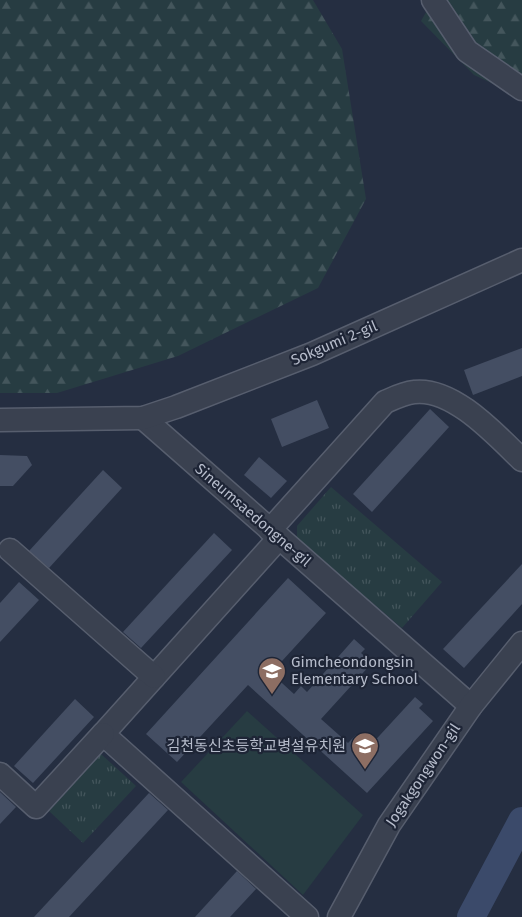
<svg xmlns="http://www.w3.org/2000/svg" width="522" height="917" font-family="'Fira Sans','Noto Sans KR',sans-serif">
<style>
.grass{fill:url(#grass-tufts)}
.forest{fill:url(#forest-firs)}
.pitch{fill:#273c42}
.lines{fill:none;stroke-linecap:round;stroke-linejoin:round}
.river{stroke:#3b4a6a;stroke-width:28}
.building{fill:#444e63}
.minor-casing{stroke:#575e6e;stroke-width:25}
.minor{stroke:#3a4150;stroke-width:22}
.labels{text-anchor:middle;stroke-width:4.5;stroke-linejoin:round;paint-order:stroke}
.street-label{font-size:15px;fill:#b6bccb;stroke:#1e2536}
.poi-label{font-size:15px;fill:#b6bccb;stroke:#1e2536;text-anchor:start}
</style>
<defs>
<pattern id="grass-tufts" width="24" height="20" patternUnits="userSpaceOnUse" patternTransform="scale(1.25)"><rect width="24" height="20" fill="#273c42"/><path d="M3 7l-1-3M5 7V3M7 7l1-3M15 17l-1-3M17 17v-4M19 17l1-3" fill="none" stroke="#44565c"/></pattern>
<pattern id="forest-firs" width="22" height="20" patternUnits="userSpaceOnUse" patternTransform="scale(1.25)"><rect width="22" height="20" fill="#273c42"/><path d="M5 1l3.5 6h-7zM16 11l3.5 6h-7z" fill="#44565c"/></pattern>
</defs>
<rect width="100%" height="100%" fill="#252e41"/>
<g class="grass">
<path d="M331 487 442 582 402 628 297 539V526Z"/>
<path d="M101 754 136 786 83 843 49 811Z"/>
</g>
<g class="forest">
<path d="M0 0H313L342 49 366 199 318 288 178 356 57 393H0Z"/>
<path d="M433 0H522V97L474 75 421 21Z"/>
</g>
<path class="pitch" d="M247 711 363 815 303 895 181 782Z"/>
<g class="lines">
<path class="river" d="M471 917 522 821"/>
</g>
<g class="building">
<path d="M522 348V376L473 395 464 370Z"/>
<path d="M317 400 329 428 282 447 271 419Z"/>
<path d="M430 409 449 427 372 512 353 494Z"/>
<path d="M0 455 27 456 32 465 13 486H0Z"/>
<path d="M259 457 287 481 271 498 244 475Z"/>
<path d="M103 470 122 488 49 568 29 551Z"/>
<path d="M214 533 232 550 141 648 123 632Z"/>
<path d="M522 564V604L464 668 443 649Z"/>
<path d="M288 578 326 613 271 673 294 694 301 686 307 692 354 639 365 649 361 653 372 663 321 719 348 743 356 735 369 747 415 697 423 704 419 708 433 721 367 793 248 685 177 762 146 734Z"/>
<path d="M19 582 39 600 0 642V603Z"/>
<path d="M75 699 94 717 33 783 14 766Z"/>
<path d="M0 792 16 807 0 824Z"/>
<path d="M149 793 168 810 69 917H34Z"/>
<path d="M237 871 256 889 230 917H195Z"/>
</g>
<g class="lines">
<g class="minor-casing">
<g id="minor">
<path d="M433 0 467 51 522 89"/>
<path d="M143 418 471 706"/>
<path d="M0 420 143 418 176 407 312 354 522 260"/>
<path d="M270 530 385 402C394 398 404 393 414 392 453 387 496 435 522 460"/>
<path d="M279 538 103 734 307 917"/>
<path d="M10 550 154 677"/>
<path d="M0 774 36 807 103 734"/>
<path d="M339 917 389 825 471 706 522 643"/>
</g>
</g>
<use href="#minor" class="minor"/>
</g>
<defs>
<g id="school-pin" transform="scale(1.4375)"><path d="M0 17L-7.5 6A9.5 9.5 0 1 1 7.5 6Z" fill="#8d6e63" stroke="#1e2536"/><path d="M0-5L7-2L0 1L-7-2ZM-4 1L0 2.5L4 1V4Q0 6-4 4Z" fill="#fff"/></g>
</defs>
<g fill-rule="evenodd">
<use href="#school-pin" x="272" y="671"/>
<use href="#school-pin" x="365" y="746"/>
</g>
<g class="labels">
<g class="street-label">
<text transform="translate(334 343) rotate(-23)" y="5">Sokgumi 2-gil</text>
<text transform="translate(253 515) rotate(41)" y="5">Sineumsaedongne-gil</text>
<text transform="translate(423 775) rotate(-56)" y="5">Jogakgongwon-gil</text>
</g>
<g class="poi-label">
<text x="291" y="667">Gimcheondongsin<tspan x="291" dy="17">Elementary School</tspan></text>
<text x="346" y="751" text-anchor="end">김천동신초등학교병설유치원</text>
</g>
</g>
</svg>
